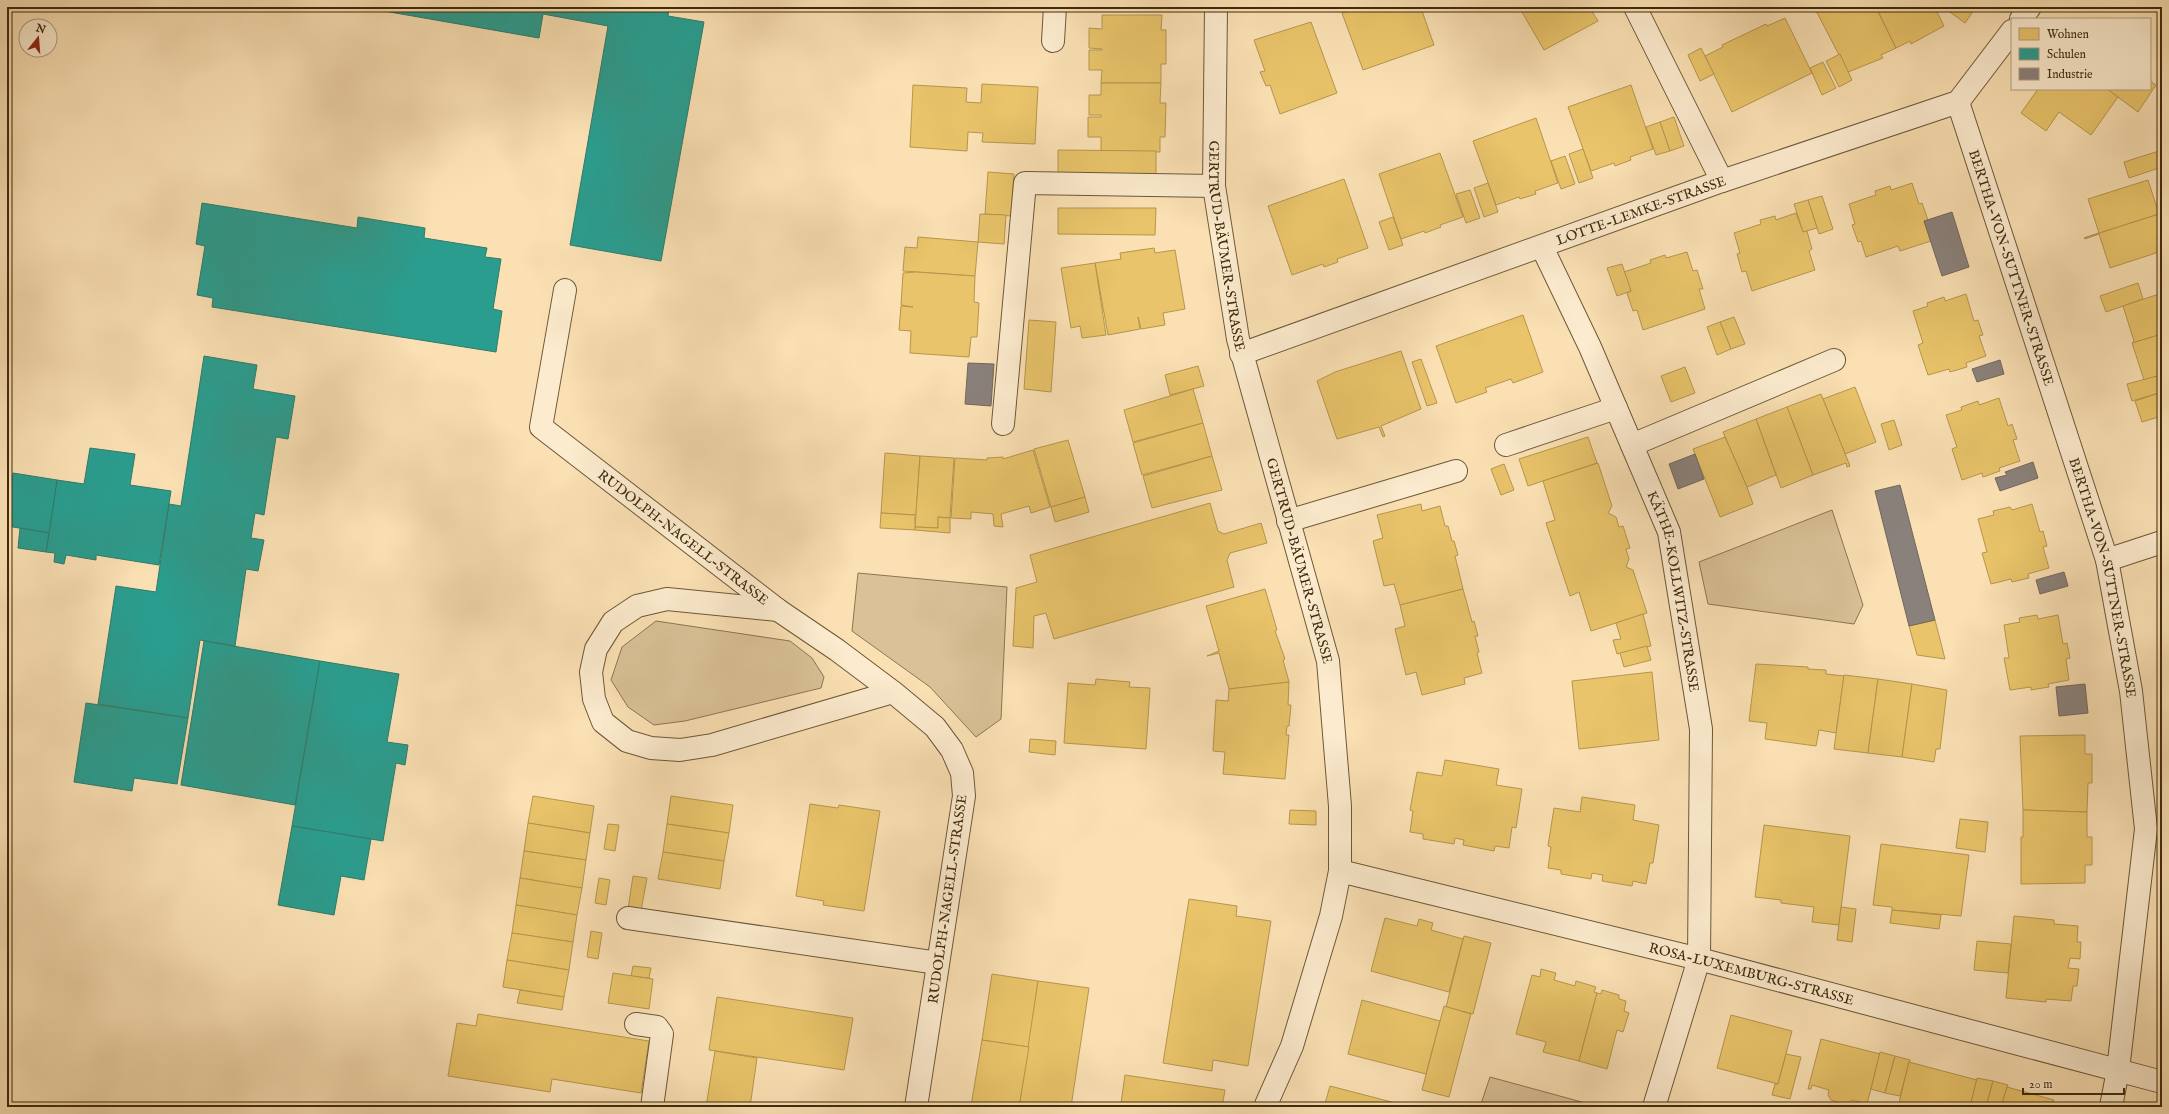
<svg xmlns="http://www.w3.org/2000/svg" width="2169" height="1114" font-family="'IM FELL English',serif">
<style>
.green{fill:#dac197;stroke:#8c7652}
.homes{fill:#e9c46a;stroke:#b6964e}
.schools{fill:#2a9d8f;stroke:#307b68}
.industry{fill:#8a817c;stroke:#73675b}
.lines{fill:none;stroke-linecap:round;stroke-linejoin:round}
.minor-casing{stroke:#6d5836;stroke-width:24}
.minor{stroke:#fcebce;stroke-width:22}
.labels{text-anchor:middle;stroke-width:4;stroke-linejoin:round;paint-order:stroke}
.street-label{font-size:14px;fill:#3e2b0d;stroke:#fcebce}
</style>
<rect width="100%" height="100%" fill="#fae0b3"/>
<filter id="stains"><feTurbulence type="fractalNoise" baseFrequency=".005" numOctaves="4"/><feColorMatrix values="0 0 0 0 .2 0 0 0 0 .09 0 0 0 0 .02 0 0 0 .5 -.17"/></filter>
<radialGradient id="worn" r=".72"><stop offset=".6" stop-color="#630" stop-opacity="0"/><stop offset="1" stop-color="#630" stop-opacity=".3"/></radialGradient>
<g class="green">
<path d="M1832 510 1863 605 1854 624 1708 604 1699 562Z"/>
<path d="M858 573 1007 587 1001 719 976 737 930 687 852 631Z"/>
<path d="M656 621 790 641 812 658 824 677 821 688 685 721 654 725 628 707 611 680 622 647Z"/>
<path d="M1490 1077 1600 1107H1480Z"/>
</g>
<g class="homes">
<path d="M1360 7H1423L1425 10 1422 11 1434 45 1363 70 1342 13Z"/>
<path d="M1519 7H1589L1598 21 1544 50Z"/>
<path d="M1814 7H1876L1896 48 1881 55 1883 58 1848 72Z"/>
<path d="M1876 7H1937L1935 8 1944 26 1911 44 1910 41 1896 48Z"/>
<path d="M1943 7H1976L1965 23Z"/>
<path d="M1102 15H1162L1161 30H1166V64H1161V83H1101L1102 70H1089V50H1102V49L1089 48V28L1102 29Z"/>
<path d="M1785 18 1812 73 1732 112 1705 56 1723 47 1722 45 1766 24 1767 26Z"/>
<path d="M1311 22 1337 93 1280 114 1270 85 1266 86 1260 72 1265 71 1254 40Z"/>
<path d="M1701 48 1714 74 1700 81 1688 55Z"/>
<path d="M1840 54 1852 80 1839 87 1826 61Z"/>
<path d="M1823 62 1836 88 1822 95 1810 68Z"/>
<path d="M2150 81 2156 85 2138 112 2107 89H2150Z"/>
<path d="M1101 83H1161L1160 103H1166L1165 137H1160V152L1101 151V137H1088V117H1101V115H1089V95H1101Z"/>
<path d="M982 84 1038 87 1035 144 982 142 983 133 968 132 967 151 910 147 913 85 967 88 966 102 981 103Z"/>
<path d="M1631 85 1653 149 1630 157 1631 160 1615 166 1614 163 1591 171 1568 107Z"/>
<path d="M2038 89H2107L2118 97 2091 135 2059 112 2046 131 2021 113Z"/>
<path d="M1674 117 1684 146 1670 151 1660 122Z"/>
<path d="M1536 118 1558 183 1535 191 1536 194 1520 199 1519 197 1496 205 1473 141Z"/>
<path d="M1660 122 1670 151 1656 155 1646 127Z"/>
<path d="M1583 149 1593 178 1579 183 1569 154Z"/>
<path d="M1058 150 1156 151V178L1058 177Z"/>
<path d="M2162 150V167L2129 178 2124 162Z"/>
<path d="M1440 153 1463 217 1440 225 1441 227 1425 233 1424 231 1401 239 1379 174Z"/>
<path d="M1565 156 1575 184 1561 189 1551 161Z"/>
<path d="M988 172 1014 174 1011 216 985 214Z"/>
<path d="M1344 179 1368 248 1337 259 1338 262 1324 267 1323 264 1292 275 1268 206Z"/>
<path d="M2148 180 2159 214 2084 238 2099 233 2088 199Z"/>
<path d="M1488 183 1498 212 1484 217 1474 188Z"/>
<path d="M1912 183 1919 204 1922 203 1928 220 1924 221 1931 241 1900 251 1898 246 1866 257 1861 241 1858 242 1852 225 1855 224 1849 204 1876 195 1875 191 1890 186 1891 190Z"/>
<path d="M1470 190 1480 218 1466 223 1456 194Z"/>
<path d="M1822 196 1833 229 1819 234 1808 200Z"/>
<path d="M1808 200 1817 228 1803 232 1794 204Z"/>
<path d="M1058 208H1156L1155 235 1058 234Z"/>
<path d="M1796 213 1803 232 1807 231 1812 249 1809 251 1815 270 1752 291 1746 271 1742 272 1737 254 1740 253 1734 233 1761 224 1760 220 1775 216 1776 220Z"/>
<path d="M980 214 1006 215 1004 244 978 242Z"/>
<path d="M2159 214 2162 222V251L2110 268 2099 234 2085 239 2084 238Z"/>
<path d="M1393 217 1403 245 1389 250 1379 222Z"/>
<path d="M918 237 978 242 975 276 903 271 905 247 917 248Z"/>
<path d="M1154 248 1155 253 1175 250 1185 309 1163 313 1165 325 1141 329 1138 317 1140 329 1108 335 1095 263 1121 259 1120 253Z"/>
<path d="M1687 252 1693 271 1697 270 1703 289H1699L1705 309 1643 330 1637 310 1633 311 1627 293 1631 291 1624 272 1651 263 1650 260 1665 255 1666 258Z"/>
<path d="M1095 263 1106 335 1082 338 1080 326 1071 328 1061 268Z"/>
<path d="M1622 264 1631 291 1617 296 1607 268Z"/>
<path d="M916 272 975 276 974 302 979 303 977 337H971L969 357 910 353 911 331 899 330 901 306 913 307 901 305 903 273Z"/>
<path d="M2138 283 2143 299 2106 312 2100 296Z"/>
<path d="M2162 293V334L2132 343 2134 341 2123 306Z"/>
<path d="M1966 294 1974 321 1978 320 1983 335 1979 336 1986 356 1966 363 1967 367 1950 372 1949 369 1928 375 1918 345 1923 343 1913 311 1928 306 1927 303 1944 297 1945 301Z"/>
<path d="M1523 315 1543 372 1513 383 1511 379 1485 388 1487 392 1456 403 1436 346Z"/>
<path d="M1734 317 1745 344 1731 349 1720 322Z"/>
<path d="M1029 320 1056 322 1051 392 1024 389Z"/>
<path d="M1720 322 1731 349 1717 355 1707 327Z"/>
<path d="M2162 334V375L2144 380 2132 343Z"/>
<path d="M1401 351 1421 409 1381 426 1385 436 1383 437 1379 427 1337 439 1317 381 1335 372Z"/>
<path d="M1421 359 1437 403 1427 406 1412 362Z"/>
<path d="M1198 366 1204 386 1170 395 1165 375Z"/>
<path d="M1685 367 1695 393 1671 402 1661 376Z"/>
<path d="M2161 375 2162 392 2132 401 2127 384Z"/>
<path d="M1855 387 1876 442 1845 454 1823 399Z"/>
<path d="M1193 389 1203 423 1133 442 1124 410Z"/>
<path d="M2162 392V416L2142 422 2135 401Z"/>
<path d="M1821 394 1850 466 1847 467 1846 463 1813 475 1787 407Z"/>
<path d="M1999 398 2008 426 2012 424 2017 439 2013 440 2020 461 1999 468 2000 471 1983 477 1982 473 1962 480 1952 449 1957 447 1946 415 1962 410 1961 407 1978 401 1979 405Z"/>
<path d="M1787 407 1813 475 1781 488 1756 419Z"/>
<path d="M1756 419 1776 475 1747 487 1723 432Z"/>
<path d="M1894 420 1902 445 1889 450 1881 424Z"/>
<path d="M1203 423 1212 456 1142 475 1133 443Z"/>
<path d="M1588 437 1597 463 1528 486 1519 459Z"/>
<path d="M1725 437 1747 487 1753 504 1720 517 1693 449Z"/>
<path d="M1068 440 1085 497 1051 507 1034 449Z"/>
<path d="M1033 450 1050 507 1031 513 1029 506 1001 514 1003 527 994 526 993 514 971 512V519L951 518 955 458 987 460V458L1003 457V459Z"/>
<path d="M885 453 920 456 916 515 881 513Z"/>
<path d="M920 456 954 458 950 518 938 517V528L915 527Z"/>
<path d="M1212 456 1222 490 1152 508 1143 476Z"/>
<path d="M1598 463 1612 506 1608 513 1616 517 1619 527 1623 526 1630 548 1626 549 1629 559 1626 567 1633 570 1647 613 1591 631 1579 592 1570 596 1546 523 1555 520 1543 481Z"/>
<path d="M1504 464 1514 490 1501 495 1491 469Z"/>
<path d="M1085 497 1089 512 1055 522 1051 507Z"/>
<path d="M1210 503 1218 531 1224 534 1261 523 1267 543 1230 553 1227 560 1234 587 1054 639 1046 613 1034 616 1033 648 1013 646 1016 588 1037 582 1030 555Z"/>
<path d="M1421 504 1422 511 1440 506 1445 526H1448L1452 541H1454L1458 555 1455 556 1463 589 1400 605 1394 584 1384 586 1373 541 1383 538 1377 515Z"/>
<path d="M2032 504 2040 532 2043 531 2047 546 2043 547 2049 568 2028 574 2029 578 2012 582 2011 579 1991 584 1982 553 1987 552 1978 519 1994 515 1993 511 2010 507 2012 510Z"/>
<path d="M881 513 915 515V530L880 528Z"/>
<path d="M938 517 950 518V533L915 530V527L938 528Z"/>
<path d="M1265 589 1277 630 1275 631 1285 659 1283 660 1289 682 1229 689 1219 653 1207 656 1219 651 1206 606Z"/>
<path d="M1463 589 1472 622 1474 621 1478 636H1475L1479 652 1477 653 1482 673 1464 678 1465 684 1422 695 1416 672 1406 675 1395 629 1405 626 1400 605Z"/>
<path d="M1643 614 1651 646 1617 654 1613 640 1621 639 1616 623Z"/>
<path d="M2037 615 2038 619 2058 615 2063 644 2067 643 2070 658 2066 659 2069 680 2048 684 2049 687 2031 690V687L2010 690 2004 658H2009L2004 625 2020 622 2019 618Z"/>
<path d="M1935 620 1945 659 1917 655 1909 626Z"/>
<path d="M1647 646 1651 660 1624 667 1620 653Z"/>
<path d="M1756 664 1808 667V669L1826 670V674L1844 676 1836 733 1819 730 1816 746 1765 739 1767 723 1749 721Z"/>
<path d="M1652 672 1659 740 1579 749 1572 681Z"/>
<path d="M1844 675 1878 679 1868 753 1834 749Z"/>
<path d="M1096 679 1130 682 1129 687 1150 688 1146 749 1064 743 1068 683 1095 685Z"/>
<path d="M1878 679 1912 684 1902 757 1868 753Z"/>
<path d="M1289 682 1288 705H1291L1289 726H1287L1286 735H1289L1285 779 1223 774 1225 752 1213 751 1216 700 1228 701 1229 689Z"/>
<path d="M1912 684 1947 690 1940 749H1936L1934 762 1902 757Z"/>
<path d="M2085 735V754H2092V783H2088L2087 812 2023 810 2020 736Z"/>
<path d="M1030 739 1056 741 1055 755 1029 752Z"/>
<path d="M1445 760 1499 769 1496 785 1522 789 1516 828 1512 827 1509 848 1495 846 1494 851 1463 845 1464 840 1455 838 1454 844 1423 839V834L1410 832 1413 811 1410 810 1417 772 1442 776Z"/>
<path d="M533 796 594 806 590 833 528 823Z"/>
<path d="M671 796 733 805 729 833 667 824Z"/>
<path d="M1582 797 1635 805 1633 820 1659 825 1653 863H1650L1646 884 1633 881 1632 886 1602 881 1603 875 1592 873 1591 879 1561 874V870L1548 868 1551 847 1548 846 1554 808 1580 812Z"/>
<path d="M810 804 838 808 839 805 880 811 864 911 823 905 824 901 796 896Z"/>
<path d="M1290 810 1316 811V825L1289 824Z"/>
<path d="M2023 810 2087 812V837H2092V865H2085V883L2021 884V837H2023Z"/>
<path d="M1960 819 1988 822 1985 852 1956 848Z"/>
<path d="M528 823 590 833 586 860 524 851Z"/>
<path d="M608 824 619 825 615 851 604 849Z"/>
<path d="M667 824 729 833 724 861 663 852Z"/>
<path d="M1764 825 1850 836 1839 925 1812 922 1814 907 1781 903V900L1755 897Z"/>
<path d="M1881 844 1969 855 1961 916 1892 910V907L1873 905Z"/>
<path d="M524 851 586 860 582 888 520 878Z"/>
<path d="M663 852 724 861 720 889 658 879Z"/>
<path d="M633 876 647 878 641 911 628 909Z"/>
<path d="M520 878 582 888 577 915 516 905Z"/>
<path d="M599 878 610 880 606 905 595 903Z"/>
<path d="M1189 899 1237 906 1236 916 1271 921 1248 1066 1213 1060 1212 1071 1163 1063Z"/>
<path d="M516 905 577 915 573 942 512 933Z"/>
<path d="M1841 907 1856 909 1852 942 1837 940Z"/>
<path d="M1892 910 1941 915 1939 929 1890 923Z"/>
<path d="M2014 916 2054 920V924L2078 926 2077 942H2081L2080 959 2070 958 2068 968 2079 969 2077 986H2073L2071 1001 2046 999V1002L2006 998Z"/>
<path d="M1385 918 1417 926 1419 919 1433 923 1431 930 1463 939 1449 992 1371 971Z"/>
<path d="M591 931 602 933 598 959 587 957Z"/>
<path d="M512 933 573 942 569 970 507 960Z"/>
<path d="M1464 936 1491 943 1473 1014 1446 1007Z"/>
<path d="M1977 941 2011 944 2008 973 1974 970Z"/>
<path d="M507 960 569 970 564 997 503 987Z"/>
<path d="M633 966 651 968 649 978 631 976Z"/>
<path d="M1541 969 1556 973 1554 980 1575 986 1576 981 1596 987 1594 992 1597 993 1579 1061 1543 1052 1546 1042 1516 1034 1532 975 1540 977Z"/>
<path d="M613 973 653 979 649 1009 608 1003Z"/>
<path d="M992 974 1038 981 1029 1047 982 1040Z"/>
<path d="M1038 981 1089 988 1071 1107H1019Z"/>
<path d="M520 990 564 997 562 1010 517 1003Z"/>
<path d="M1602 990 1619 995V999L1626 1001 1624 1011 1629 1013 1623 1032 1617 1030 1607 1069 1579 1061 1597 993 1601 994Z"/>
<path d="M717 997 853 1018 844 1070 709 1050Z"/>
<path d="M1362 1000 1440 1021 1426 1074 1348 1054Z"/>
<path d="M1444 1006 1471 1014 1449 1097 1422 1090Z"/>
<path d="M478 1014 649 1041 641 1093 552 1079 550 1092 448 1076 457 1023 476 1026Z"/>
<path d="M1731 1015 1792 1031 1778 1084 1717 1068Z"/>
<path d="M1821 1039 1880 1054 1867 1104 1852 1100 1846 1105 1831 1100 1828 1095 1829 1090 1812 1085 1811 1089H1808Z"/>
<path d="M982 1040 1029 1047 1019 1107 971 1106Z"/>
<path d="M715 1051 757 1058 750 1107H706Z"/>
<path d="M1880 1052 1895 1056 1885 1093 1871 1089Z"/>
<path d="M1786 1054 1801 1057 1790 1099 1772 1095 1775 1084H1778Z"/>
<path d="M1895 1056 1910 1060 1900 1096 1885 1093Z"/>
<path d="M1909 1062 1977 1080 1970 1107H1898Z"/>
<path d="M1125 1075 1225 1090 1222 1107H1149L1121 1103Z"/>
<path d="M1977 1078 1993 1081 1986 1107H1970Z"/>
<path d="M1993 1081 2008 1085 2001 1107H1986Z"/>
<path d="M1330 1086 1407 1106V1107H1324Z"/>
<path d="M2007 1087 2054 1100 2052 1107H2001Z"/>
</g>
<g class="schools">
<path d="M361 7H669L668 16 704 22 661 261 570 245 608 26 543 14 539 38Z"/>
<path d="M202 203 357 228 358 217 425 228 424 238 487 248 485 257 501 259 493 309 502 311 496 352 212 307 213 298 197 295 205 246 196 244Z"/>
<path d="M204 356 257 365 253 389 295 396 288 439 276 437 264 515 255 513 251 538 264 540 258 571 246 569 235 646 200 640 188 718 98 704 116 586 156 592 169 504 181 506Z"/>
<path d="M90 448 135 454 130 485 171 491 159 565 96 555V560L66 555 64 564 54 562 55 553 46 552 57 480 84 484Z"/>
<path d="M13 473 57 480 49 533 7 526V509Z"/>
<path d="M20 528 49 533 46 552 18 548Z"/>
<path d="M204 641 320 661 295 805 181 785Z"/>
<path d="M320 661 399 674 387 742 408 745 405 765 396 763 383 841 292 826Z"/>
<path d="M86 703 188 718 177 784 134 778 132 791 74 782Z"/>
<path d="M292 826 371 839 364 880 341 876 334 915 278 905Z"/>
</g>
<g class="industry">
<path d="M1952 212 1969 267 1942 276 1924 221Z"/>
<path d="M2000 360 2004 374 1977 382 1972 369Z"/>
<path d="M968 363 994 364 991 406 965 404Z"/>
<path d="M1695 454 1704 479 1678 489 1669 464Z"/>
<path d="M2033 462 2038 478 2000 491 1995 478 2007 475 2005 472Z"/>
<path d="M1900 485 1935 620 1909 626 1875 491Z"/>
<path d="M2064 572 2068 586 2040 594 2036 580Z"/>
<path d="M2085 684 2088 713 2059 716 2056 687Z"/>
</g>
<g class="lines">
<g class="minor-casing">
<g id="minor">
<path id="s1" d="M1216 7 1214 186 1238 339 1328 661 1340 806V871L1331 916 1292 1046 1265 1107"/>
<path d="M1635 7 1722 181"/>
<path d="M2021 19 2030 7"/>
<path d="M1053 41 1055 7"/>
<path id="s2" d="M1958 102 2107 560 2131 691 2146 829 2118 1070 2111 1107"/>
<path id="s3" d="M1542 247 1590 347 1669 532 1701 729 1699 959 1654 1107"/>
<path id="s4" d="M565 290 541 427 778 610"/>
<path id="s5" d="M1241 354 1722 181 1958 102 2012 31"/>
<path d="M1003 424 1025 183 1214 186"/>
<path d="M1506 445 1616 408"/>
<path d="M1632 445 1834 360"/>
<path d="M1288 521 1456 471"/>
<path d="M2107 560 2162 542"/>
<path d="M893 692 712 745 680 750 651 748 627 741 603 722 594 699 591 672 596 649 613 622 637 606 667 599 778 610 837 650 893 692 935 727 952 750 962 773 964 796 916 1107"/>
<path id="s6" d="M1340 871 1699 959 2162 1082"/>
<path d="M628 918 938 963"/>
<path d="M636 1024 657 1027 662 1034 652 1107"/>
</g>
</g>
<use href="#minor" class="minor"/>
</g>
<g class="labels">
<g class="street-label">
<text dy="5" stroke="none"><textPath href="#s5" startOffset="425">LOTTE-LEMKE-STRASSE</textPath></text>
<text dy="5" stroke="none"><textPath href="#s1" startOffset="240">GERTRUD-BÄUMER-STRASSE</textPath></text>
<text dy="5" stroke="none"><textPath href="#s2" startOffset="174">BERTHA-VON-SUTTNER-STRASSE</textPath></text>
<text dy="5" stroke="none"><textPath href="#s4" startOffset="319">RUDOLPH-NAGELL-STRASSE</textPath></text>
<text dy="5" stroke="none"><textPath href="#s1" startOffset="564">GERTRUD-BÄUMER-STRASSE</textPath></text>
<text dy="5" stroke="none"><textPath href="#s2" startOffset="498">BERTHA-VON-SUTTNER-STRASSE</textPath></text>
<text dy="5" stroke="none"><textPath href="#s3" startOffset="371">KÄTHE-KOLLWITZ-STRASSE</textPath></text>
<text transform="translate(947 899) rotate(-82)" y="5">RUDOLPH-NAGELL-STRASSE</text>
<text dy="5" stroke="none"><textPath href="#s6" startOffset="424">ROSA-LUXEMBURG-STRASSE</textPath></text>
</g>
</g>
<rect width="2169" height="1114" fill="none" stroke="#fae0b3" stroke-width="24"/>
<rect x="8" y="8" width="2153" height="1098" fill="none" stroke="#3e2b0d" stroke-width="2"/>
<rect x="12" y="12" width="2145" height="1090" fill="none" stroke="#3e2b0d"/>
<rect x="2011" y="18" width="140" height="72" fill="#fcebce" stroke="#b09e81"/>
<rect x="2019" y="28" width="20" height="12" fill="#e9c46a" stroke="#b09e81"/>
<text x="2047" y="38" font-size="12" fill="#3e2b0d">Wohnen</text>
<rect x="2019" y="48" width="20" height="12" fill="#2a9d8f" stroke="#b09e81"/>
<text x="2047" y="58" font-size="12" fill="#3e2b0d">Schulen</text>
<rect x="2019" y="68" width="20" height="12" fill="#8a817c" stroke="#b09e81"/>
<text x="2047" y="78" font-size="12" fill="#3e2b0d">Industrie</text>
<g transform="translate(38 38) rotate(17)"><circle r="19" fill="#fcebce" stroke="#b09e81"/>
<path d="M0-3L7 15L0 10L-7 15Z" fill="#8f2418"/>
<text y="-6" font-size="11" font-weight="bold" text-anchor="middle" fill="#3e2b0d">N</text>
</g>
<path d="M2023 1088v6h101v-6" fill="none" stroke="#3e2b0d" stroke-width="2"/>
<text x="2029" y="1088" font-size="12" fill="#3e2b0d" stroke="#fcebce" stroke-width="3" paint-order="stroke">20 m</text>
<rect width="100%" height="100%" filter="url(#stains)"/>
<rect width="100%" height="100%" fill="url(#worn)"/>
</svg>
